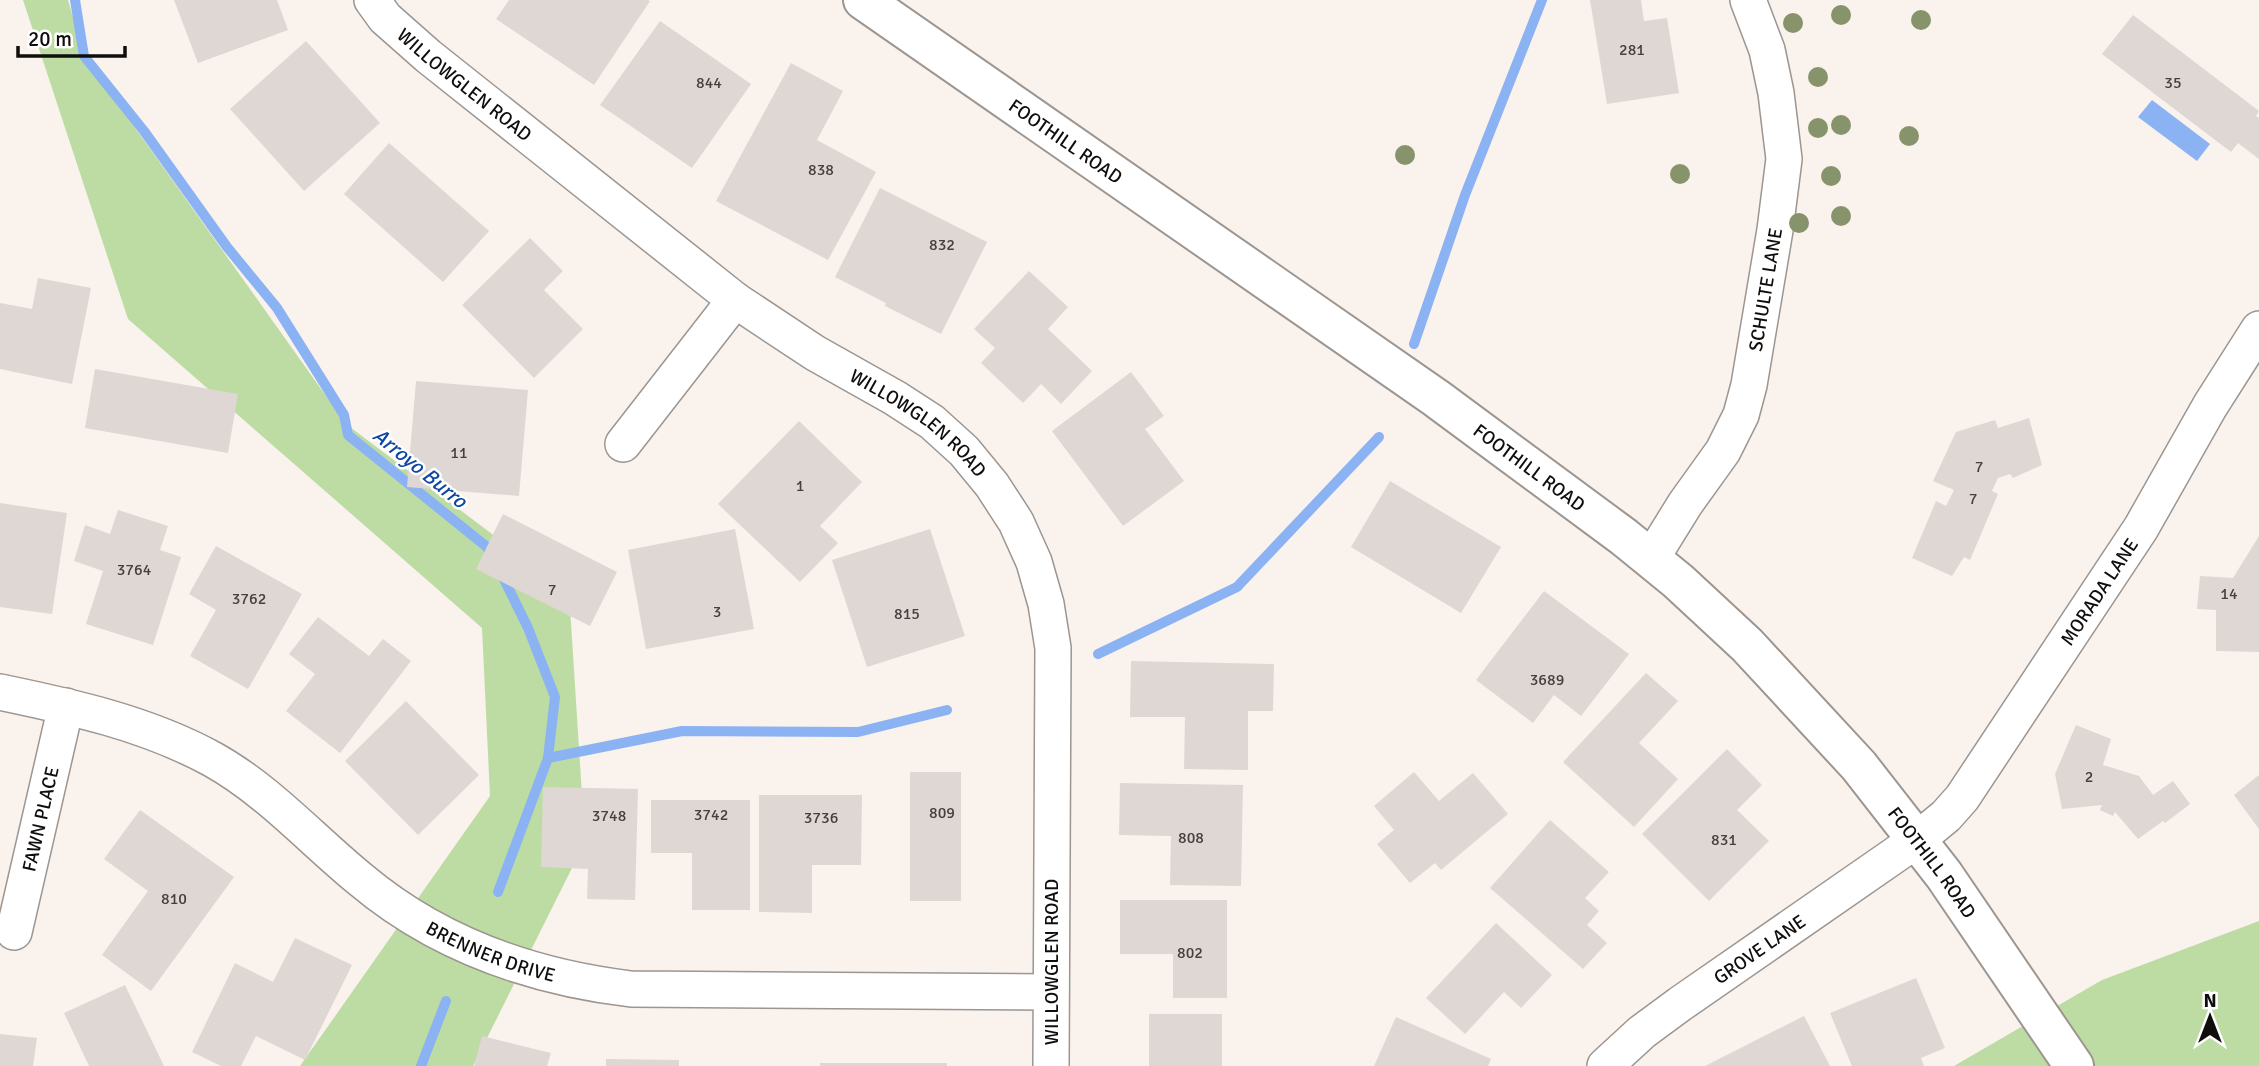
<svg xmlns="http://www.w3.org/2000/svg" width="2259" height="1066" font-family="Signika,sans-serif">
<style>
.green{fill:#bddca3}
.water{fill:#8bb2f3}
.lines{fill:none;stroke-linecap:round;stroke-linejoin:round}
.stream{stroke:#8bb2f3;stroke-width:10}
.building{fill:#dfd7d4}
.minor-casing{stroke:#9c9590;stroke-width:38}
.major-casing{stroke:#9c9590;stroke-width:42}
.minor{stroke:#fff;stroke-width:35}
.major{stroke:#fff;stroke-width:38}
.tree{fill:#86936b}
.labels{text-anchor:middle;stroke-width:5;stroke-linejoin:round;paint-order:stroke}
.number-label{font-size:16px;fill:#44403f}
.street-label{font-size:19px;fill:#100e0d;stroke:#fff}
.water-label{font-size:21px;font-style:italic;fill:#0e47a3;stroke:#fff}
</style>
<rect width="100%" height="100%" fill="#f9f2ed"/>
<g class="green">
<path d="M23 0H68L84 56 346 424 569 592 585 842 473 1066H300L490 796 482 628 128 319Z"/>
<path d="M2259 921V1066H1954L2102 980Z"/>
</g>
<path class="water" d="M2152 100 2210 144 2197 161 2138 117Z"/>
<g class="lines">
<g class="stream">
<path d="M75 0 84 56 144 131 227 247 277 308 344 415 348 435 487 547 492 557"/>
<path d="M1414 344 1465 195 1542 0"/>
<path d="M1098 654 1237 587 1379 437"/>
<path d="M548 758 682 731 858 732 947 710"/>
<path d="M498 892 548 758 555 697 528 628 500 571"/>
<path d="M421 1066 446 1001"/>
</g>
</g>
<g class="building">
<path d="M174 0H277L288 30 198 63Z"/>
<path d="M509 0H648L650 1 594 85 496 19Z"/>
<path d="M1590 0H1641L1644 21 1667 18 1679 93 1607 104Z"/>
<path d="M2133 15 2259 111 2256 116 2259 118V159L2238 143 2231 152 2102 54Z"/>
<path d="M660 21 751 84 692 168 600 105Z"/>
<path d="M306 41 380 123 304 191 230 109Z"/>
<path d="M791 63 843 91 817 140 876 172 828 260 716 201Z"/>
<path d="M389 143 489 231 443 282 344 194Z"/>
<path d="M880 188 987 242 941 334 885 306 886 303 835 277Z"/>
<path d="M530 238 563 271 544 290 583 329 534 378 462 305Z"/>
<path d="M1029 271 1068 307 1048 329 1092 371 1061 404 1041 384 1023 403 981 363 995 348 974 329Z"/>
<path d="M38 278 91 288 72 384 0 369V303L32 309Z"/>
<path d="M95 369 238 394 228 453 85 428Z"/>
<path d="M1131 372 1164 416 1145 429 1184 481 1123 526 1052 431Z"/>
<path d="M416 381 528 390 519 496 407 487Z"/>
<path d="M2029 418 2042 465 2013 478 2010 474 1998 478 1992 491 1998 494 1970 560 1964 557 1952 576 1912 558 1936 501 1946 506 1954 490 1933 481 1956 432 1995 420 1998 428Z"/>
<path d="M799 421 862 482 820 526 838 543 800 582 718 504Z"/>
<path d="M1390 481 1501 547 1461 613 1351 547Z"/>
<path d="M0 503 67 513 52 614 0 607Z"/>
<path d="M118 510 168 526 160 550 181 557 153 645 86 624 103 571 74 561 85 525 110 534Z"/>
<path d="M503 514 617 572 590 626 476 569Z"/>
<path d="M735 529 754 629 646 649 628 550Z"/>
<path d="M930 529 965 636 867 667 832 560Z"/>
<path d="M2259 536V652L2216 651V610L2197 609 2200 576 2233 578Z"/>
<path d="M216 546 302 594 248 689 190 656 216 610 189 594Z"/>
<path d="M1544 591 1629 654 1581 716 1554 695 1533 723 1476 680Z"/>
<path d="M318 617 369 656 383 639 411 661 340 753 286 711 315 674 289 654Z"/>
<path d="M1131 661 1274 664 1273 711H1248V770L1184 769 1185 717H1130Z"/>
<path d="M1646 673 1678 701 1639 743 1678 779 1634 827 1563 762Z"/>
<path d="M406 701 479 775 418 835 345 761Z"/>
<path d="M2076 725 2111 739 2103 765 2139 776 2153 795 2173 781 2190 804 2165 823 2163 821 2138 839 2115 812 2113 816 2100 810 2102 805 2062 809 2055 774Z"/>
<path d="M1727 749 1762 785 1737 810 1769 841 1709 901 1642 834Z"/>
<rect x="910" y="772" width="51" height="129"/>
<path d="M1414 772 1439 801 1473 773 1508 814 1441 870 1435 863 1410 883 1377 844 1394 830 1374 806Z"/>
<path d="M2259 775V829L2234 795Z"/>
<path d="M1120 783 1243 785 1241 886 1170 885 1171 836 1119 835Z"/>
<path d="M543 787 638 789 635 900 587 899 588 869 541 867Z"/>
<path d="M759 795H862L861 865H812V913L759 912Z"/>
<path d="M651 800H750V910H692V853H651Z"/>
<path d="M140 810 234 877 151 991 102 955 148 891 104 859Z"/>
<path d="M1550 820 1609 872 1585 898 1599 911 1587 925 1607 943 1583 969 1490 888Z"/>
<path d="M1120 900H1227V998H1173V954H1120Z"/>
<path d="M1496 923 1552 975 1521 1008 1504 992 1465 1034 1426 998Z"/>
<path d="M295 938 352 965 305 1060 256 1036 241 1066H221L192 1052 235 963 273 982Z"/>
<path d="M1916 978 1945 1048 1921 1058 1924 1066H1852L1830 1013Z"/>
<path d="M125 985 164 1066H89L64 1013Z"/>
<rect x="1149" y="1014" width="73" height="52"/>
<path d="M1804 1016 1830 1066H1705Z"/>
<path d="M1396 1017 1491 1059 1488 1066H1374Z"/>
<path d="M0 1034 37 1038 33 1066H0Z"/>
<path d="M482 1036 551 1053 547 1066H474Z"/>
<path d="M606 1059 679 1060V1066H606Z"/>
<rect x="820" y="1063" width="127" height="3"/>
</g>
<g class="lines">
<g class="minor-casing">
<g id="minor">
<path id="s1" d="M372 0 385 18 428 56 735 300 815 353 895 398 932 422 964 451 992 485 1016 522 1034 562 1046 604 1053 648 1051 1066"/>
<path d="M623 444 735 300"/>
<path id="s2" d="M1651 559 1685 504 1723 451 1741 415 1749 385 1775 230 1784 159 1776 93 1767 50 1748 0"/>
<path id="s3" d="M0 692C72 707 146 723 212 759 268 790 311 839 360 879 437 944 532 977 631 989L1051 992"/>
<path id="s4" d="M14 932 66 706"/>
<path id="s5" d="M1605 1066 1642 1032 1680 1004 1918 839 1946 816 1962 798 2141 528 2210 406 2259 329"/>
</g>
</g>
<g class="major-casing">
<g id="major">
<path id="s6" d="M863 0 1436 398 1624 537 1678 581 1747 645 1859 766 1944 875 2074 1066"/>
</g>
</g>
<use href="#minor" class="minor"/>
<use href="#major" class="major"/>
</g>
<g class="tree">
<circle cx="1841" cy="15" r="10"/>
<circle cx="1921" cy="20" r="10"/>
<circle cx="1793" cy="23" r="10"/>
<circle cx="1818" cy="77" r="10"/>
<circle cx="1841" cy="125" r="10"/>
<circle cx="1818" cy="128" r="10"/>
<circle cx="1909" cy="136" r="10"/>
<circle cx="1405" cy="155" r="10"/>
<circle cx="1680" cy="174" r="10"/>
<circle cx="1831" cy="176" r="10"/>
<circle cx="1841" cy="216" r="10"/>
<circle cx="1799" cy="223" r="10"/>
</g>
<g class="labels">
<g class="number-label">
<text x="1632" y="55">281</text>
<text x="709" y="88">844</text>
<text x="2173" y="88">35</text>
<text x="821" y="175">838</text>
<text x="942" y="250">832</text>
<text x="459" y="458">11</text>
<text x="1979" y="472">7</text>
<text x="800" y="491">1</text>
<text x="1973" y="504">7</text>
<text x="134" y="575">3764</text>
<text x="552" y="595">7</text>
<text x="2229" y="599">14</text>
<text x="249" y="604">3762</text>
<text x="717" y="617">3</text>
<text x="907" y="619">815</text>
<text x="1547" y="685">3689</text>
<text x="2089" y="782">2</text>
<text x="942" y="818">809</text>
<text x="711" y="820">3742</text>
<text x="609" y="821">3748</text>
<text x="821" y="823">3736</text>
<text x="1191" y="843">808</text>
<text x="1724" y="845">831</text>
<text x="174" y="904">810</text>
<text x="1190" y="958">802</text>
</g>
<g class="street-label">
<text dy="7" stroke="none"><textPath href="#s1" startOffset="126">WILLOWGLEN ROAD</textPath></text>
<text dy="7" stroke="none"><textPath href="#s6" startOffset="247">FOOTHILL ROAD</textPath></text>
<text dy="7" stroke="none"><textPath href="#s2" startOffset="298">SCHULTE LANE</textPath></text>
<text dy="7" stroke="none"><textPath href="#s1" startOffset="693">WILLOWGLEN ROAD</textPath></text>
<text dy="7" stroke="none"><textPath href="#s6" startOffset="814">FOOTHILL ROAD</textPath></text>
<text dy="7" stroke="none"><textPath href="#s5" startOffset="695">MORADA LANE</textPath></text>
<text dy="7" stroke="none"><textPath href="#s4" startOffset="116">FAWN PLACE</textPath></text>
<text dy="7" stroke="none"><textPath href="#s6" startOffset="1381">FOOTHILL ROAD</textPath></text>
<text dy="7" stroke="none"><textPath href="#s5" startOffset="194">GROVE LANE</textPath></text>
<text dy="7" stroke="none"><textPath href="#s3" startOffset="565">BRENNER DRIVE</textPath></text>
<text transform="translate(1051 962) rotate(-90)" y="7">WILLOWGLEN ROAD</text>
</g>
<g class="water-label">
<text transform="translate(420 468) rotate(39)" y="7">Arroyo Burro</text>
</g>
</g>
<g transform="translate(2210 1017)" stroke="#ffffff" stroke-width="5" paint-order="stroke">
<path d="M0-5L12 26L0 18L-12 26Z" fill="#100e0d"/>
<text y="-10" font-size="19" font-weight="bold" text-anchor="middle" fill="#100e0d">N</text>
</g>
<path d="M18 46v10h107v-10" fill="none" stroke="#100e0d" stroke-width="3.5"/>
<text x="28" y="46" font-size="21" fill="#100e0d" stroke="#ffffff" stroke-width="5" paint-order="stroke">20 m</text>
</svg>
